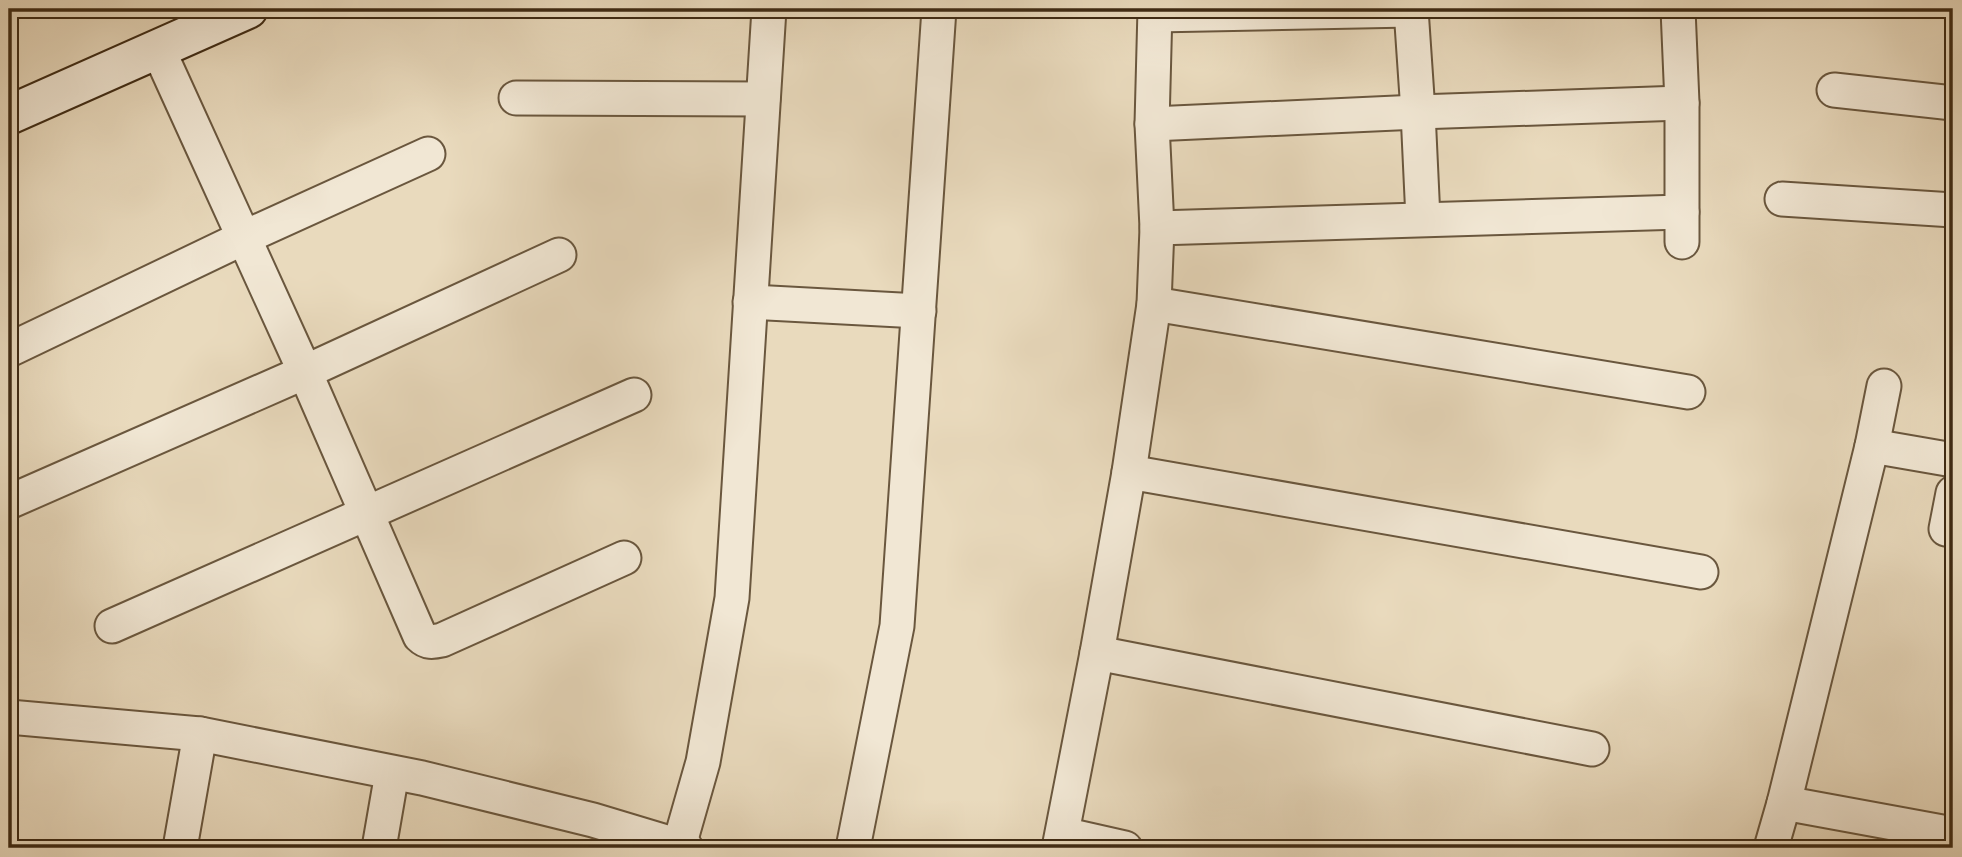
<svg xmlns="http://www.w3.org/2000/svg" width="1962" height="857" font-family="Cardo,serif">
<style>
.lines{fill:none;stroke-linecap:round;stroke-linejoin:round}
.street-casing{stroke:#6a573e;stroke-width:37}
.secondary-casing{stroke:#3f2b14;stroke-width:42}
.street{stroke:#f1e7d4;stroke-width:33}
.secondary{stroke:#f1e7d4;stroke-width:38}
</style>
<rect width="100%" height="100%" fill="#e9dabd"/>
<filter id="stains"><feTurbulence type="fractalNoise" baseFrequency=".00286" numOctaves="4"/><feColorMatrix values="0 0 0 0 .2 0 0 0 0 .09 0 0 0 0 .02 0 0 0 .5 -.17"/></filter>
<radialGradient id="worn" r=".72"><stop offset=".6" stop-color="#630" stop-opacity="0"/><stop offset="1" stop-color="#630" stop-opacity=".3"/></radialGradient>
<g class="lines">
<g class="street-casing">
<g id="street">
<path d="M1411 9 1418 112 1423 219"/>
<path d="M1678 9 1682 103V242"/>
<path d="M1155 15 1411 10"/>
<path d="M158 49 305 372 420 636C427 643 433 642 442 640L624 558"/>
<path d="M1834 90 1953 103"/>
<path d="M516 98 763 99"/>
<path d="M1152 124 1418 112 1682 103"/>
<path d="M1782 199 1953 210"/>
<path d="M1157 228 1682 212"/>
<path d="M750 302 919 311"/>
<path d="M1154 304 1688 392"/>
<path d="M9 350 243 238 428 154"/>
<path d="M1872 446 1953 460"/>
<path d="M1129 472 1701 572"/>
<path d="M9 502 305 372 559 255"/>
<path d="M1946 529 1953 493"/>
<path d="M112 626 634 395"/>
<path d="M1097 653 1592 749"/>
<path d="M9 717 200 734 422 778 593 820 686 848"/>
<path d="M1784 803 1953 834"/>
<path d="M1063 834 1125 848"/>
<path d="M679 846 703 762 732 598 769 9"/>
<path d="M180 848 200 734"/>
<path d="M379 848 392 773"/>
<path d="M853 848 897 626 939 9"/>
<path d="M1059 848 1097 653 1129 472 1154 304 1157 228 1152 124 1155 9"/>
<path d="M1771 848 1784 803 1872 446 1884 386"/>
</g>
</g>
<g class="secondary-casing">
<path id="secondary" d="M9 115 248 9"/>
</g>
<use href="#street" class="street"/>
<use href="#secondary" class="secondary"/>
</g>
<rect width="1962" height="857" fill="none" stroke="#e9dabd" stroke-width="35"/>
<rect x="10" y="10" width="1941" height="836" fill="none" stroke="#3f2b14" stroke-width="3.5"/>
<rect x="18" y="18" width="1927" height="822" fill="none" stroke="#3f2b14" stroke-width="2"/>
<rect width="100%" height="100%" filter="url(#stains)"/>
<rect width="100%" height="100%" fill="url(#worn)"/>
</svg>
